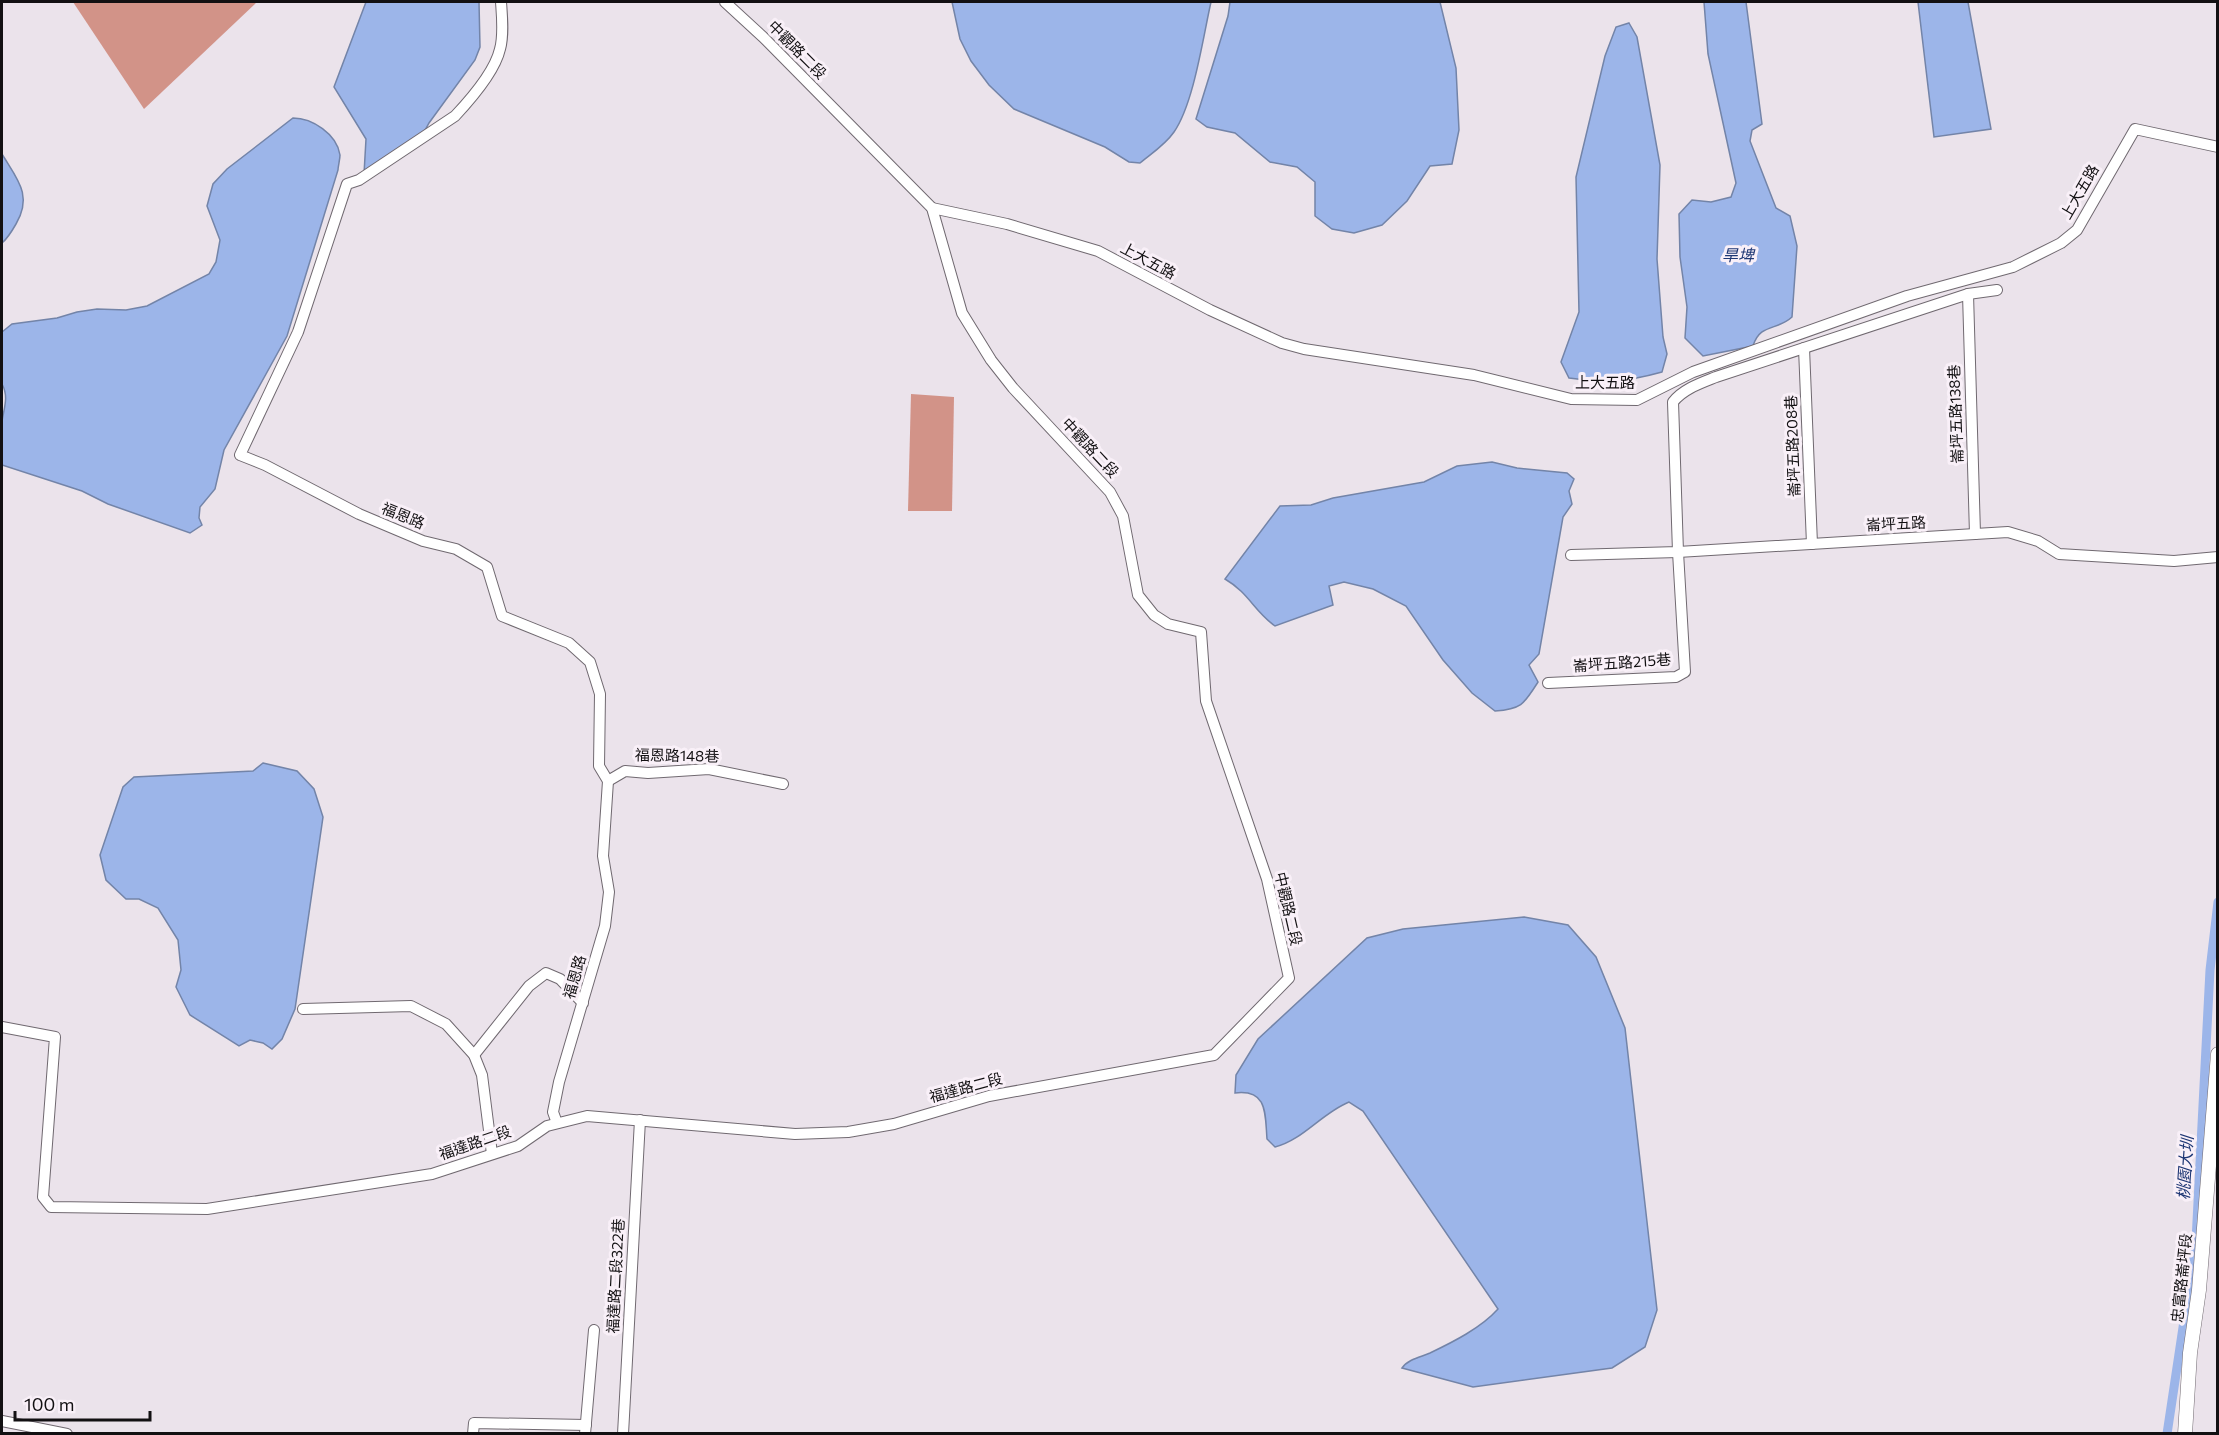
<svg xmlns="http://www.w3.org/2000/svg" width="2219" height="1435" font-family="Commissioner,'Noto Sans TC',sans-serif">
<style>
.forest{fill:#d29388}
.water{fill:#9cb5e9;stroke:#7384a8;stroke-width:1.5}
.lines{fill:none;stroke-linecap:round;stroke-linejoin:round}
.canal{stroke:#9cb5e9;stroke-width:9}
.minor-casing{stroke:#706970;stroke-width:12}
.tertiary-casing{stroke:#706970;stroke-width:15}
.minor{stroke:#fff;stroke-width:10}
.tertiary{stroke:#fff;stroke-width:14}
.labels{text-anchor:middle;stroke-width:6;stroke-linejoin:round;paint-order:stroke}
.street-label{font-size:15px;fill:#121012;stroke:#f9f0f8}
.water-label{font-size:16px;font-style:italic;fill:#1e3774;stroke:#f9f0f8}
</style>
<rect width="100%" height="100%" fill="#ebe3eb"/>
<g class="forest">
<path d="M73 2H257L144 109Z"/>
<path d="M911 394 954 397 952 511H908Z"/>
</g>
<g class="water">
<path d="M366 2H479L480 47 475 60 429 123 423 134 364 174 366 139 334 87Z"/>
<path d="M952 2H1211C1203 37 1194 103 1174 132 1165 145 1152 153 1140 163L1129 162 1105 147 1014 109 989 85 971 61 960 39Z"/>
<path d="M1230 2H1440L1456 68 1459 130 1452 164 1430 166 1407 201 1382 225 1354 233 1332 229 1315 216V182L1297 167 1270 162 1235 133 1207 127 1196 119 1228 16Z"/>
<path d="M1704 2H1746L1762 124 1752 130 1750 141 1776 208 1790 216 1797 246 1792 317C1777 331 1760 323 1753 346L1703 356 1685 338 1687 307 1680 257 1679 214 1692 200 1711 202 1731 197 1736 183 1708 54Z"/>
<path d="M1918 2H1968L1991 129 1934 137Z"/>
<path d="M1629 23 1637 37 1660 165 1657 259 1663 337 1667 354 1662 372C1626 382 1606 383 1569 378L1561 362 1579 312 1576 177 1605 56 1616 27Z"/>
<path d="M293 118C312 118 337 134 340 155 340 160 338 166 338 170L287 336 224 450 215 489 200 507 199 518 202 525 190 533 108 504 82 491 2 465C1 451 0 435 2 421 4 408 9 397 2 384V332L12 324 57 318 77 312 97 309 126 310 147 306 209 274 216 262 220 240 207 206 213 184 227 169Z"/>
<path d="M2 154C17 179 33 195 16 224 12 231 8 238 2 243Z"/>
<path d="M1492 462 1517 468 1567 473 1574 479 1569 491 1572 504 1563 517 1539 654 1529 665 1538 682C1524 704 1522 709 1495 711L1472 693 1443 660 1406 606 1373 589 1344 582 1329 586 1333 605 1275 626C1254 611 1249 593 1225 579L1280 506 1311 505 1333 498 1424 482 1457 466Z"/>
<path d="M263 763 297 771 314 789 323 817 295 1009 282 1039 272 1049 263 1043 250 1040 239 1046 190 1015 176 987 181 970 178 940 158 908 139 899H126L106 880 100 855 123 787 134 777 253 771Z"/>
<path d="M1524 917 1568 925 1596 957 1625 1028 1657 1310 1645 1347 1612 1368 1473 1387 1402 1368C1408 1359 1421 1357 1430 1353 1453 1342 1481 1328 1498 1309L1363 1111 1349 1102C1322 1113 1303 1140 1275 1147L1267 1139C1265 1114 1268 1089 1235 1093L1236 1075 1258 1039 1367 938 1403 929Z"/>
</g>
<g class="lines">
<path class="canal" d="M2167 1434 2196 1241 2210 970 2218 902"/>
<g class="minor-casing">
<g id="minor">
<path d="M501 2C502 16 504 35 500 49 495 71 470 100 455 116L359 180 347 184 298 332 240 455 265 465 359 514 423 541 456 549 487 567 502 616 569 643 590 662 600 694 599 766 608 781 603 856 609 892 605 926 559 1082 553 1112 557 1123"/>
<path d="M932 208 1007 224 1098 251 1210 310 1282 343 1304 349 1474 375 1571 399 1637 400 1693 372 1907 296 2013 267 2061 243 2077 230 2135 129 2218 147"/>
<path d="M1968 294 1975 534"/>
<path d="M1804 348 1812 544"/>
<path d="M1571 555 1678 552 2008 532 2038 541 2059 554 2174 561 2218 557"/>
<path d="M1548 683 1676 677 1685 672 1678 552 1673 402C1683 389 1701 383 1716 377L1968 294 1997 290"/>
<path d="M608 781 625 771 648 773 709 769 783 784"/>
<path d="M303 1009 411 1006 446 1024 474 1055 482 1075 492 1154"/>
<path d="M2 1027 55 1037 43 1197 51 1207 207 1209 432 1174 518 1146 547 1126 587 1116 795 1134 848 1132 894 1124 989 1096 1214 1055 1289 978 1267 879 1206 701 1201 632 1168 624 1154 615 1138 595 1123 516 1110 492 1013 388 991 360 962 313 932 208 763 37 725 2"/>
<path d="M474 1055 529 986 546 973 560 979 583 1003"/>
<path d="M2 1421 67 1434"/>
<path d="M473 1434 474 1423 586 1425"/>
<path d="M585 1434 594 1330"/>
<path d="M623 1434 640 1120"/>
</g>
</g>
<g class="tertiary-casing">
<path id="tertiary" d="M2185 1434 2190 1353 2199 1290 2218 1054"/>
</g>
<use href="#minor" class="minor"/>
<use href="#tertiary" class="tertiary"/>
</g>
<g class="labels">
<g class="street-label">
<text transform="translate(797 50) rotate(45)" y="5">中觀路二段</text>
<text transform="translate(2080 192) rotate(-60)" y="5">上大五路</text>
<text transform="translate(1148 261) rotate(28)" y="5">上大五路</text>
<text x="1605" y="388">上大五路</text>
<text transform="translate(1956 414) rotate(-92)" y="5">崙坪五路138巷</text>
<text transform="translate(1793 446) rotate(-92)" y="5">崙坪五路208巷</text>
<text transform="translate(1090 448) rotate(47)" y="5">中觀路二段</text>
<text transform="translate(403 516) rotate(22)" y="5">福恩路</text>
<text transform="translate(1896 524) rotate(-3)" y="5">崙坪五路</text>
<text transform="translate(1622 663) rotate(-4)" y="5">崙坪五路215巷</text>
<text transform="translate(677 756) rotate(1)" y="5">福恩路148巷</text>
<text transform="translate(1288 909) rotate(77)" y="5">中觀路二段</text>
<text transform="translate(575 977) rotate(-74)" y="5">福恩路</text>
<text transform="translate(966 1088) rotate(-15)" y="5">福達路二段</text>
<text transform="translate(475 1143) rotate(-19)" y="5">福達路二段</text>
<text transform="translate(616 1276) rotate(-87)" y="5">福達路二段322巷</text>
<text transform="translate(2182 1278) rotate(-84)" y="5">忠富路崙坪段</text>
</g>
<g class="water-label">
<text x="1738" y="261">旱埤</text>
<text transform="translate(2185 1168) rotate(-86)" y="6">桃園大圳</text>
</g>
</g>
<rect width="2219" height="1435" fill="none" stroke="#121012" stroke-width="6"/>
<path d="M15 1411v9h135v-9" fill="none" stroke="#121012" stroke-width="3"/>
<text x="24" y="1411" font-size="18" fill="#121012" stroke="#f9f0f8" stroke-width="4.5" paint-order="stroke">100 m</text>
</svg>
